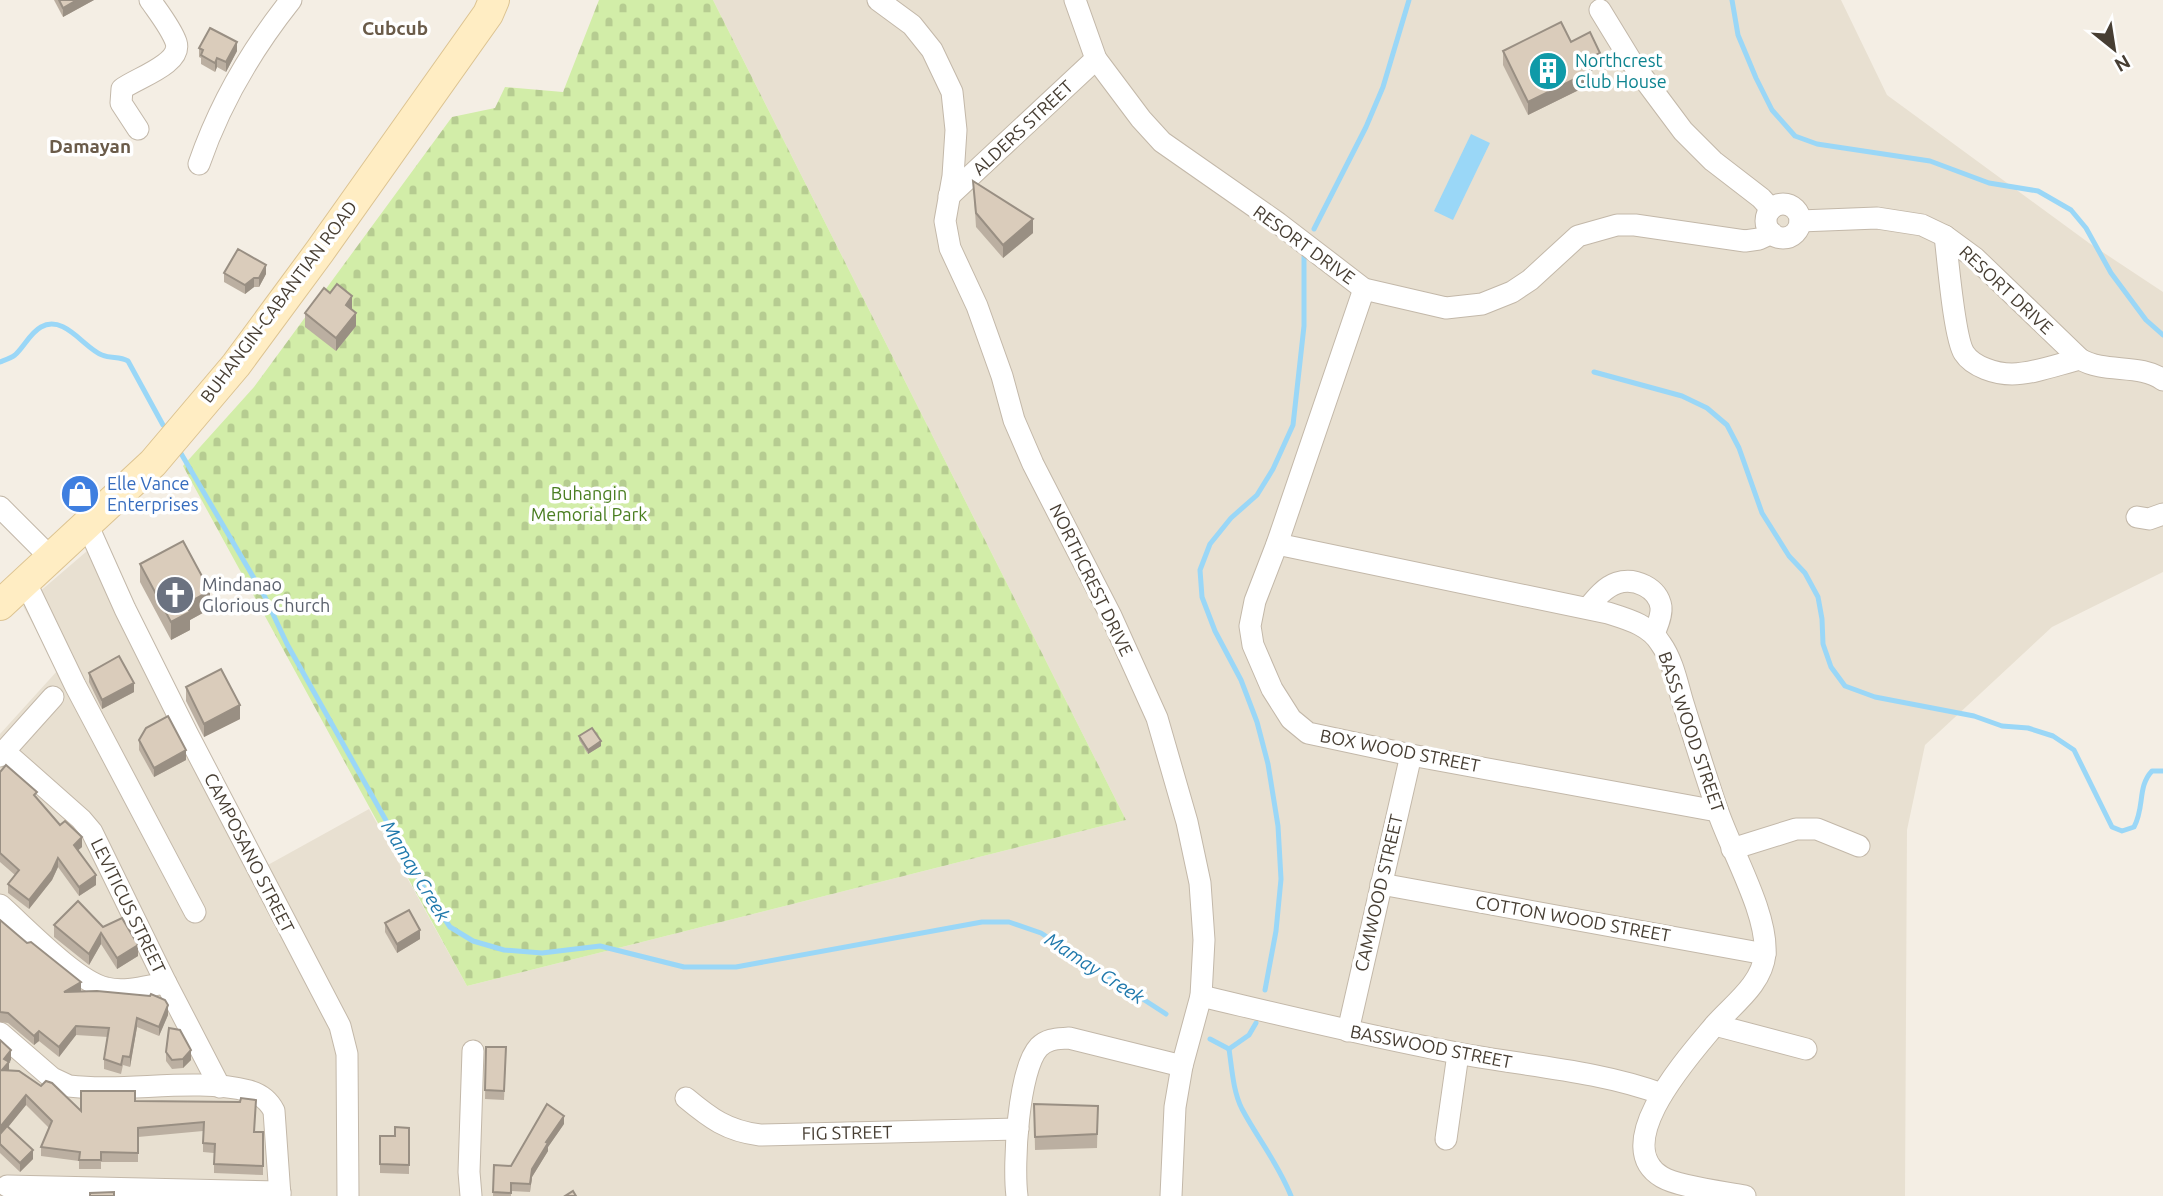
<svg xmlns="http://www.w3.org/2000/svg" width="2163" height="1196" font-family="Ubuntu,sans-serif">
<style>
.residential{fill:#e8e0d1}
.cemetery{fill:url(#cemetery-stones)}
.water{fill:#9ad7f7}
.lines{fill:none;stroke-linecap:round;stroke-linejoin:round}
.stream{stroke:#9ad7f7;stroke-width:5}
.street-casing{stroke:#c3b8a9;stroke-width:23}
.secondary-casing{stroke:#dcc391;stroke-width:32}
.street{stroke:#fff;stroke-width:21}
.secondary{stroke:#ffedc3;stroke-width:30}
.wall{fill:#bbafa1}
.shaded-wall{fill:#998f83}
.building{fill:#daccbb;stroke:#998f83;stroke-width:2}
.labels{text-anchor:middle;stroke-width:7;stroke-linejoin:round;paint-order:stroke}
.culture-label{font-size:18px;fill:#0d838f;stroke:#fff;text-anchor:start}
.street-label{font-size:18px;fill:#473e33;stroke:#fff}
.shop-label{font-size:18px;fill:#366cbe;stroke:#fff;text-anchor:start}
.park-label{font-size:18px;fill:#4a7e21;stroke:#fff}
.worship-label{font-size:18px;fill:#5b616d;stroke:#fff;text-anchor:start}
.neighbourhood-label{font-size:19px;font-weight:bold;fill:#6a5b49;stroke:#fff}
.water-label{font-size:19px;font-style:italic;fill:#2079ac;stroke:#fff}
</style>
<defs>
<pattern id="cemetery-stones" width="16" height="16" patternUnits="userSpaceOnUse" patternTransform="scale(1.75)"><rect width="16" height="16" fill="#d2eda8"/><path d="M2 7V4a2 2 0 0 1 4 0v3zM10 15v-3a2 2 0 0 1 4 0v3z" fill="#b6cc91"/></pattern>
</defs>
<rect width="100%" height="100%" fill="#f4eee4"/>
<path class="residential" d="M713 0H1841L1887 95 2089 243 2163 292V572L2052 627 1925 745 1907 830 1905 1196H0V734L58 670 23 606 101 539 188 719 266 866 369 809 467 986 1126 820Z"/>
<path class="cemetery" d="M599 0H713L1126 820 467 986 183 466 254 387 452 117 495 108 505 87 563 92Z"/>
<path class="water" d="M1471 134 1490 143 1453 220 1434 211Z"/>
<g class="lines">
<g class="stream">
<path d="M1732 0 1738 35 1756 78 1772 110 1795 136 1817 144 1930 161 1989 183 2038 191 2071 210 2086 228 2111 273 2146 320 2163 335"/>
<path d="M1314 229 1366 127 1383 87 1409 0"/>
<path d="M0 362C5 360 11 358 15 355 24 347 30 333 41 327 64 314 84 348 102 355 112 359 119 356 128 361L163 425"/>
<path d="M1594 372 1682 396 1707 408 1727 425 1739 448 1762 513 1789 556 1805 573 1818 597 1822 619 1823 644 1831 667 1845 686 1875 697 1974 716 2002 726 2028 728 2053 736 2074 750 2112 827 2122 831 2134 827C2145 807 2137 787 2152 771H2163"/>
<path d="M179 450 265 597 287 644 425 890 450 927 473 941 504 950 542 953 600 946 684 967H736L982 922H1009L1041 933 1166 1014"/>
<path d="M1265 990 1276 931 1281 879 1278 826 1268 764 1257 722 1241 680 1215 631 1202 597 1200 570 1210 544 1231 518 1257 495 1273 469 1293 425 1304 326V257"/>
<path d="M1210 1039 1229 1049"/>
<path d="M1229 1049C1232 1069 1233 1091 1242 1109 1258 1139 1279 1165 1291 1196"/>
<path d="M1229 1049 1249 1035 1256 1023"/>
</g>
<g class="street-casing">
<g id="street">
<path d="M878 0 912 25 932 50 952 92 956 130 953 176 945 221 950 248 977 306 1002 376 1014 420 1033 464 1111 616 1157 718 1187 822 1200 883 1204 940 1201 996 1182 1066 1175 1107 1171 1196"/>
<path d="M1075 0 1096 59 1141 119 1162 142 1278 223 1364 289 1446 308 1482 304 1512 292 1530 280 1578 236 1617 225H1635L1745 241 1759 239 1772 233"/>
<path d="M1600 10 1633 64 1683 131 1713 161 1761 198 1771 209"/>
<path d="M138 129 121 103 122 89C136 78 183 64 176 42 171 28 159 13 150 0"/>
<path d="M199 164C219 106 252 49 291 0"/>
<path d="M949 196 1096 59"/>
<circle cx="1783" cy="221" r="17"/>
<path d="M1800 221 1877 218 1922 225 1945 236 1975 258 2080 359C2105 374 2140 363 2163 380"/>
<path d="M1945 236C1948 259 1954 337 1964 353 1973 367 1996 374 2012 374 2033 374 2059 364 2080 359"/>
<path d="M1364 289 1277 544 1255 601 1250 626 1253 645 1272 689 1291 719 1308 733 1411 755 1717 811"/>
<path d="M0 507 50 557"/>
<path d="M2137 517 2149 519 2163 514"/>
<path d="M87 524 125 609 187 733 340 1026 347 1054 348 1196"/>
<path d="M1277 544 1608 613C1627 619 1650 625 1661 644 1673 661 1677 683 1683 703 1694 738 1705 774 1717 809 1730 849 1768 913 1765 954 1762 985 1732 1005 1714 1026 1689 1056 1608 1145 1662 1177 1679 1187 1724 1192 1745 1196"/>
<path d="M25 581 75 685 195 912"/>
<path d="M1588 608C1596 598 1605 587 1617 583 1635 577 1658 588 1661 607 1662 616 1657 626 1654 634"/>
<path d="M4 751 81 819 92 832 166 983 220 1087"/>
<path d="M0 756 53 697"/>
<path d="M1732 849 1796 829H1817L1859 846"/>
<path d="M1381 884 1765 954"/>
<path d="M0 905C25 927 76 981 106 988 125 993 147 986 166 983"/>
<path d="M1201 996C1286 1016 1371 1037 1457 1053 1525 1066 1597 1070 1662 1094"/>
<path d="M1715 1025 1806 1049"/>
<path d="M1348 1031 1411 755"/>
<path d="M0 1033 52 1078 69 1086C127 1093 194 1077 249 1091 260 1094 269 1101 274 1111L280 1196"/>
<path d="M686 1098C710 1118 727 1131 760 1135L1018 1129"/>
<path d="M1446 1139 1458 1054"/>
<path d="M7 1186 280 1192"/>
<path d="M471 1196 469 1172 473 1051"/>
<path d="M1017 1196C1013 1166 1018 1069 1039 1047 1048 1038 1058 1039 1069 1038L1182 1066"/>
</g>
</g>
<g class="secondary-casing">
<path id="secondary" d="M0 605 153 463 236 365 320 251 488 14 494 0"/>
</g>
<use href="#street" class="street"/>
<use href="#secondary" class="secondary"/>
</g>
<g class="wall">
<path d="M54 0H94L63 17Z"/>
<path d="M1571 42 1600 67 1587 73V86L1528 115 1503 65V51Z"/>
<path d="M199 48 237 51 226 72 217 67 215 72 201 64V58L199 57Z"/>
<path d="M973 181 1033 233 1003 258 976 227Z"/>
<path d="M224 273 266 274 259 287H254L245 294 224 282Z"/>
<path d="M352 310 356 326 336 351 305 327V313Z"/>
<path d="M140 564 210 609 190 620V630L171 640 140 582Z"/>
<path d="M89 673 134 692 102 709 89 682Z"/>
<path d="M186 687 240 719 204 737 186 701Z"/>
<path d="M579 736 601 746 588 754 579 740Z"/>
<path d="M139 740 186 760 154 777 139 750Z"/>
<path d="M0 772 37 799 60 825 82 847 78 850 96 885 79 896 58 867 52 880 29 909 8 893V884L15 875 0 862Z"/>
<path d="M0 920 81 991H80L168 1015 159 1036 137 1027 130 1067 123 1065 121 1074 104 1069V1059L108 1037 76 1035 59 1057 39 1041 34 1045 8 1023 0 1022Z"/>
<path d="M385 923 420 939 397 953 385 932Z"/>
<path d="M54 925 103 927 138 956 117 969 101 944 89 965 54 937Z"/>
<path d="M0 1040 11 1060 8 1062 9 1070 41 1086 81 1111 135 1101 255 1132H263V1175L214 1173V1153L203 1152V1131L138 1137V1162H101V1169H79V1161L41 1156V1147L49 1128 26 1105 8 1127 33 1159 20 1172 0 1153Z"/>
<path d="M486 1047 506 1056 504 1100 485 1099Z"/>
<path d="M166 1052 191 1060 183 1068 172 1069 166 1061Z"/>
<path d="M1034 1104 1098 1106 1097 1148 1035 1150Z"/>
<path d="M564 1124 548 1147V1151L532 1177 530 1192 511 1191V1196H493L494 1165 511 1166Z"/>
<path d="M409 1128V1174L380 1173V1136H395Z"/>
</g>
<g class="shaded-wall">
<path d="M77 0H94L63 17V8Z"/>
<path d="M237 42V51L226 72V62Z"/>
<path d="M1600 53V67L1587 73V86L1528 115V102L1582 62Z"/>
<path d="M217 58V67L215 72V63Z"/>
<path d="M1033 219V233L1003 258V245Z"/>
<path d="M266 265V274L259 287V278Z"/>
<path d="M254 278V287L245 294V285Z"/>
<path d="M352 296V310L346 305Z"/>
<path d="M356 313V326L336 351V338Z"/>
<path d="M210 591V609L190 620V630L171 640V622L186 604Z"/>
<path d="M134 683V692L102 709V700Z"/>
<path d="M240 705V719L204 737V724Z"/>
<path d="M601 741V746L588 754V750Z"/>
<path d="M186 750V760L154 777V768Z"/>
<path d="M82 837V847L74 854V845Z"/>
<path d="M58 858V867L52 880 29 909V900Z"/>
<path d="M96 875V885L79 896V887Z"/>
<path d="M420 930V939L397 953V944Z"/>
<path d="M101 933V944L89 965V954Z"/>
<path d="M138 945V956L117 969V958Z"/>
<path d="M81 982V991L64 1001V992Z"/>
<path d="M168 1005V1015L159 1036V1027Z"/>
<path d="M137 1018V1027L130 1067V1057Z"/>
<path d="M76 1026V1035L59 1057V1047Z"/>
<path d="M39 1031V1041L34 1045V1036Z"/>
<path d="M11 1050V1060L4 1067 9 1062V1072L2 1079 4 1059Z"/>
<path d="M191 1050V1060L183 1068V1059Z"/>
<path d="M26 1095V1105L0 1137V1127Z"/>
<path d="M564 1116V1124L548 1147V1151L532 1177 530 1192 532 1169 546 1142Z"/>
<path d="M33 1150V1159L20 1172V1163Z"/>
</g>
<g class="building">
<path d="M59 0H77L63 8Z"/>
<path d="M1561 22 1571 42 1590 32 1600 53 1582 62 1587 73 1528 102 1503 51Z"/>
<path d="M210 28 237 42 226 62 217 58 215 63 201 55 203 50 199 48Z"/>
<path d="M973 181 1033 219 1003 245 976 213Z"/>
<path d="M238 249 266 265 259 278H254L245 285 224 273Z"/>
<path d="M337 284 352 296 346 305 356 313 336 338 305 313 324 288 330 293Z"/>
<path d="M183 541 210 591 186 604 190 612 171 622 140 564Z"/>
<path d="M119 656 134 683 102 700 89 673Z"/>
<path d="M221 669 240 705 204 724 186 687Z"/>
<path d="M168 716 186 750 154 768 139 740 146 728Z"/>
<path d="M592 728 601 741 588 750 579 736Z"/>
<path d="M6 765 37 792 34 795 60 825 65 821 82 837 74 845 96 875 79 887 58 858 52 871 29 900 8 884 19 870 0 853V772Z"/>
<path d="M78 901 103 927 122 918 138 945 117 958 101 933 89 954 54 925Z"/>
<path d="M409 910 420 930 397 944 385 923Z"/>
<path d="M0 920 27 943 31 942 81 982 64 992 97 991 150 996 151 994 165 1000 168 1005 159 1027 137 1018 130 1057 123 1056 121 1065 104 1059 109 1028 76 1026 59 1047 39 1031 34 1036 8 1013 0 1012Z"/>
<path d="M169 1028 180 1030 191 1050 183 1059 172 1060 166 1052Z"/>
<path d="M0 1040 11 1050 4 1059 9 1062 2 1070 19 1071 41 1086 46 1081 52 1083 81 1111V1091H135V1101L240 1102 241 1098 256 1100 254 1132H263V1166L214 1164 215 1144 203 1143 204 1122 138 1128V1153L101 1152V1160H79L80 1152 41 1147 52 1121 26 1095 0 1127Z"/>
<path d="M486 1047H506L504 1091 485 1090Z"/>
<path d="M547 1104 564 1116 546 1142 548 1143 532 1169 530 1184 511 1183V1193L493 1192 494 1165 511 1166Z"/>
<path d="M1034 1104 1098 1106 1097 1134 1035 1137Z"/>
<path d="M7 1126 33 1150 20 1163 0 1144V1134Z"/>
<path d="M395 1127 409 1128V1165L380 1164V1136H395Z"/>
<path d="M573 1191 576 1196H565Z"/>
<path d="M114 1192V1196H90V1193Z"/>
</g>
<defs>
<g id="building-disc" transform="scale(2.0125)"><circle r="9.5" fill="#0f9aa8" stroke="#fff"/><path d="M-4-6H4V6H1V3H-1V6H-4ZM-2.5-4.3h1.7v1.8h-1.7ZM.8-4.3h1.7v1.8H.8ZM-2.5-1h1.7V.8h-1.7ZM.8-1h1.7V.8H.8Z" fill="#fff"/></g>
<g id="shop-disc" transform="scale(2.0125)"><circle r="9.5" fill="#3f7fe0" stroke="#fff"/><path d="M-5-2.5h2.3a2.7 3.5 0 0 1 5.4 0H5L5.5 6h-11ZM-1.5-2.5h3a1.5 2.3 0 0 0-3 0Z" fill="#fff"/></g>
<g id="church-disc" transform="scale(2.0125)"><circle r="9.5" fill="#6b7280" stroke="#fff"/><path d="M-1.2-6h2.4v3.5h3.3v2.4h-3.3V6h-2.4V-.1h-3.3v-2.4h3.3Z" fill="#fff"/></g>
</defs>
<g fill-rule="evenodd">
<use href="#building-disc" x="1548" y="71"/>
<use href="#shop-disc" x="80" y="494"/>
<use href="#church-disc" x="175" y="595"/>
</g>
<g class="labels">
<g class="culture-label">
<text x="1575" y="67">Northcrest<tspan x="1575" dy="21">Club House</tspan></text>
</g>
<g class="street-label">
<text transform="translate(1023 128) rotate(-43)" y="6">ALDERS STREET</text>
<text transform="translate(1304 245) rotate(36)" y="6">RESORT DRIVE</text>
<text transform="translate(2006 290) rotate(43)" y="6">RESORT DRIVE</text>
<text transform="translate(279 302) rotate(-53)" y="6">BUHANGIN-CABANTIAN ROAD</text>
<text transform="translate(1091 580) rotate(64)" y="6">NORTHCREST DRIVE</text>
<text transform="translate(1691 732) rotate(71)" y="6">BASS WOOD STREET</text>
<text transform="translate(1400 751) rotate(11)" y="6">BOX WOOD STREET</text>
<text transform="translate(249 853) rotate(63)" y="6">CAMPOSANO STREET</text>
<text transform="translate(1379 893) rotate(-77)" y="6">CAMWOOD STREET</text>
<text transform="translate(128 906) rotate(64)" y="6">LEVITICUS STREET</text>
<text transform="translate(1573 919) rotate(10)" y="6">COTTON WOOD STREET</text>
<text transform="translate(1431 1047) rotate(11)" y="6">BASSWOOD STREET</text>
<text transform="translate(847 1133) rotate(-1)" y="6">FIG STREET</text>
</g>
<g class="shop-label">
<text x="107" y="490">Elle Vance<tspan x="107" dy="21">Enterprises</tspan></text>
</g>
<g class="park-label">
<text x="589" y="500">Buhangin<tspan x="589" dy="21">Memorial Park</tspan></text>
</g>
<g class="worship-label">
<text x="202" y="591">Mindanao<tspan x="202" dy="21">Glorious Church</tspan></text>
</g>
<g class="neighbourhood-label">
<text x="395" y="35">Cubcub</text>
<text x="90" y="153">Damayan</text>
</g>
<g class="water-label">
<text transform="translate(416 871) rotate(59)" y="7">Mamay Creek</text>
<text transform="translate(1095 968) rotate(33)" y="7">Mamay Creek</text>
</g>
</g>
<g transform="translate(2114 49) rotate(150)" stroke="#ffffff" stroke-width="5" paint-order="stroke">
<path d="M0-5L12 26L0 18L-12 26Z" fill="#473e33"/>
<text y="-10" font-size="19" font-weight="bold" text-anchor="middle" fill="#473e33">N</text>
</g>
</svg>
